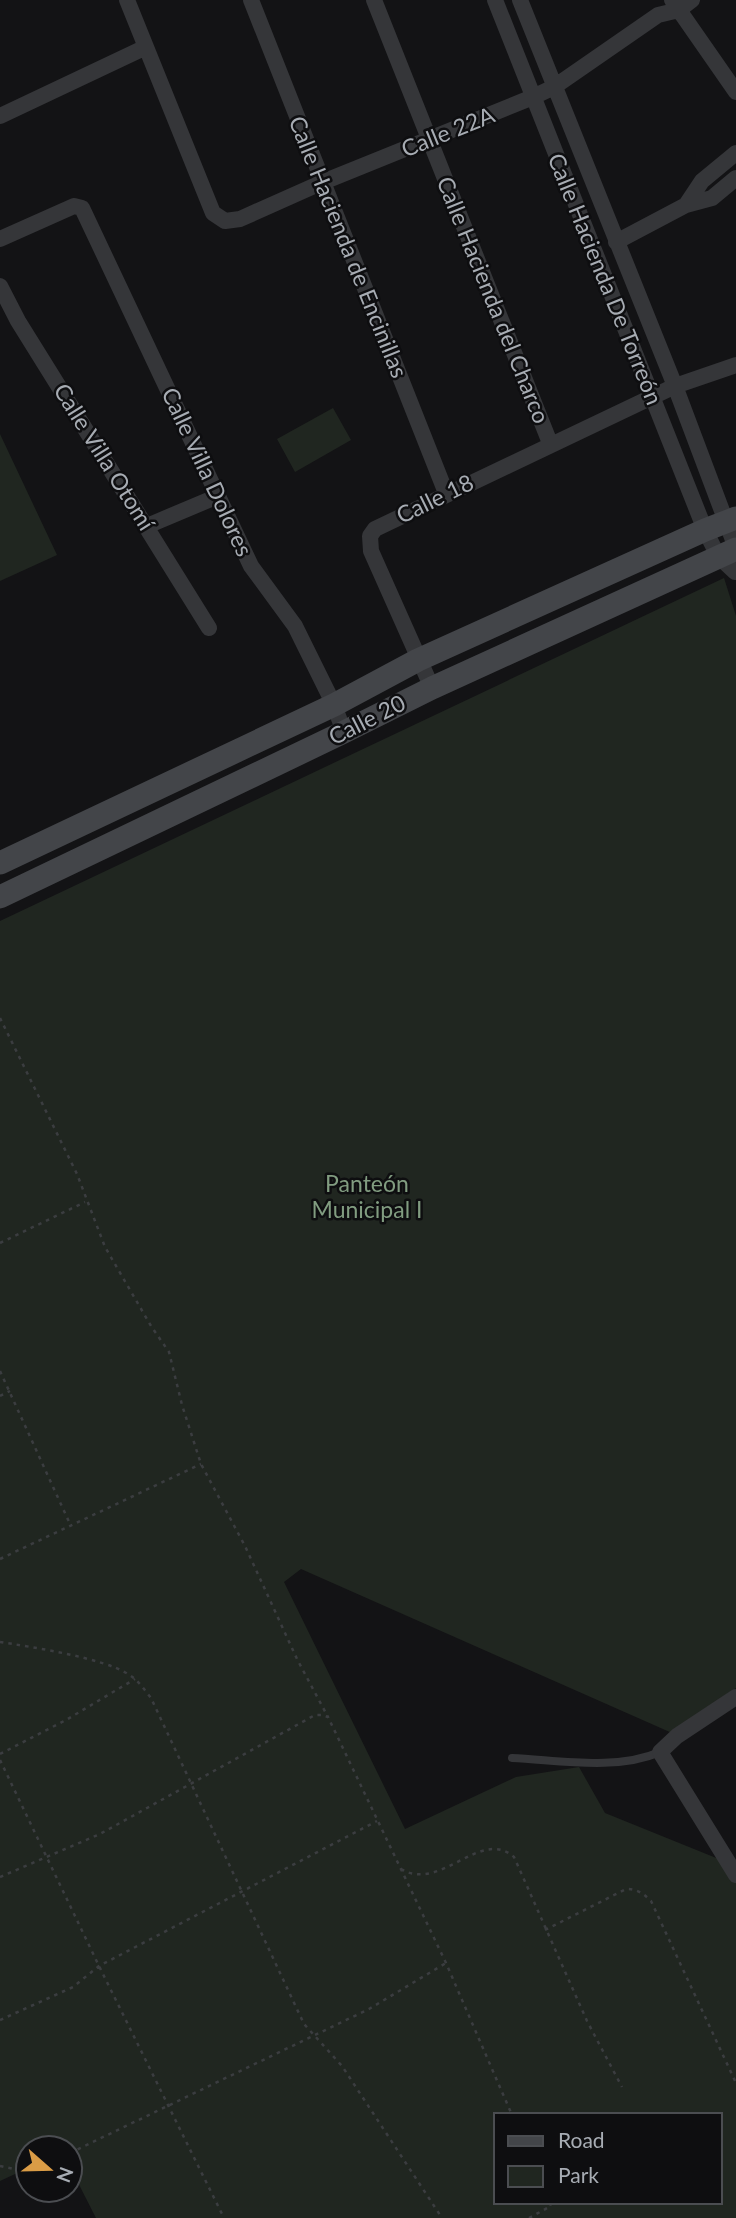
<svg xmlns="http://www.w3.org/2000/svg" width="736" height="2218" viewBox="0 0 736 2218" font-family="Lato,sans-serif">
  <style>
    .green { fill: #202620; fill-rule: evenodd }
    .lines { fill: none; stroke-linecap: round; stroke-linejoin: round }
    .path { stroke: #3b3d40; stroke-width: 2.5; stroke-dasharray: 3.5 5; stroke-linecap: butt }
    .service { stroke: #353639; stroke-width: 8 }
    .minor { stroke: #353639; stroke-width: 16 }
    .secondary { stroke: #434549; stroke-width: 23 }
    .labels { text-anchor: middle; stroke-width: 5; stroke-linejoin: round; paint-order: stroke }
    .street-label { font-size: 23px; fill: #a7acb3; stroke: #0e0e10 }
    .park-label { font-size: 23px; fill: #819c80; stroke: #0e0e10 }
  </style>
  <rect width="100%" height="100%" fill="#131315"/>
  <path class="green" d="M333,408L351,440L295,472L277,439Z
    M0,434L57,555L0,581Z
    M724,578L736,616V1688L672,1733L301,1569L284,1582L405,1829L516,1777L579,1767L605,1813L736,1866V2218H96L70,2167V2148H28V2168L0,2181V921ZM496,2115H720V2202H496Z"/>
  <g class="lines">
    <path class="path" d="M0,1018L77,1174L105,1247L151,1326L169,1352L182,1405L201,1464L245,1546L297,1659L328,1717
      M0,1243L85,1202
      M0,1371L70,1524
      M0,1396L10,1391
      M0,1559L201,1464
      M0,1642C32,1647 103,1658 128,1674C138,1680 144,1689 151,1698L304,2024L342,2066L442,2218
      M0,1754L66,1720L135,1679
      M0,1760L99,1966L224,2218
      M401,1869C441,1893 480,1827 514,1857L587,2021L622,2087
      M0,1877L100,1834L315,1715H322L328,1717L446,1963L512,2115
      M545,1930L626,1889C637,1889 643,1893 651,1901L736,2083
      M0,2020L73,1987L99,1966L377,1821
      M70,2153L369,2009L446,1963
      M0,2166L23,2171L28,2170
      M529,2218L551,2206L550,2202"/>
    <path class="service" d="M512,1758C559,1760 616,1771 660,1752"/>
    <path class="minor" d="M127,0L213,213L225,221L240,219L323,182L533,97L554,87L658,15L679,10L692,0
      M251,0L446,493
      M374,0L550,443
      M495,0L705,530L718,556L735,572
      M520,0L675,386L736,548
      M672,0L736,92
      M0,116L146,47
      M686,205L702,181L736,153
      M0,239L74,206L82,208L251,566L295,626L334,705L344,732
      M616,242L686,205L712,198L736,178
      M0,286L18,321L209,628
      M147,526L218,496
      M432,688L371,551L370,536L375,529L675,386L736,365
      M736,1697L677,1736L660,1752L736,1875"/>
    <path class="secondary" d="M0,863L334,705L418,660L705,530L736,518
      M0,897L344,732L432,688L736,549"/>
  </g>
  <g class="labels">
    <g class="street-label">
      <text transform="translate(448 132) rotate(-22)" y="8">Calle 22A</text>
      <text transform="translate(348 247) rotate(68)" y="8">Calle Hacienda de Encinillas</text>
      <text transform="translate(605 279) rotate(68)" y="8">Calle Hacienda De Torreón</text>
      <text transform="translate(493 300) rotate(68)" y="8">Calle Hacienda del Charco</text>
      <text transform="translate(104 457) rotate(58)" y="8">Calle Villa Otomí</text>
      <text transform="translate(207 472) rotate(65)" y="8">Calle Villa Dolores</text>
      <text transform="translate(435 499) rotate(-26)" y="8">Calle 18</text>
      <text transform="translate(367 720) rotate(-27)" y="8">Calle 20</text>
    </g>
    <g class="park-label">
      <text x="367" y="1192">Panteón<tspan x="367" dy="26">Municipal I</tspan></text>
    </g>
  </g>
  <rect x="494" y="2113" width="228" height="91" fill="#0e0e10" stroke="#4b4d51" stroke-width="2"/>
  <rect x="508" y="2136" width="35" height="10" fill="#434549" stroke="#4b4d51" stroke-width="2"/>
  <text x="558" y="2148" font-size="21" fill="#a7acb3">Road</text>
  <rect x="508" y="2166" width="35" height="21" fill="#202620" stroke="#4b4d51" stroke-width="2"/>
  <text x="558" y="2183" font-size="21" fill="#a7acb3">Park</text>
  <g transform="translate(49 2169) rotate(110)"><circle r="33" fill="#0e0e10" stroke="#4b4d51" stroke-width="2"/>
  <path d="M0-5L12 26L0 18L-12 26Z" fill="#da9c46"/>
  <text y="-10" font-size="19" font-weight="bold" text-anchor="middle" fill="#a7acb3">N</text>
  </g>
</svg>
